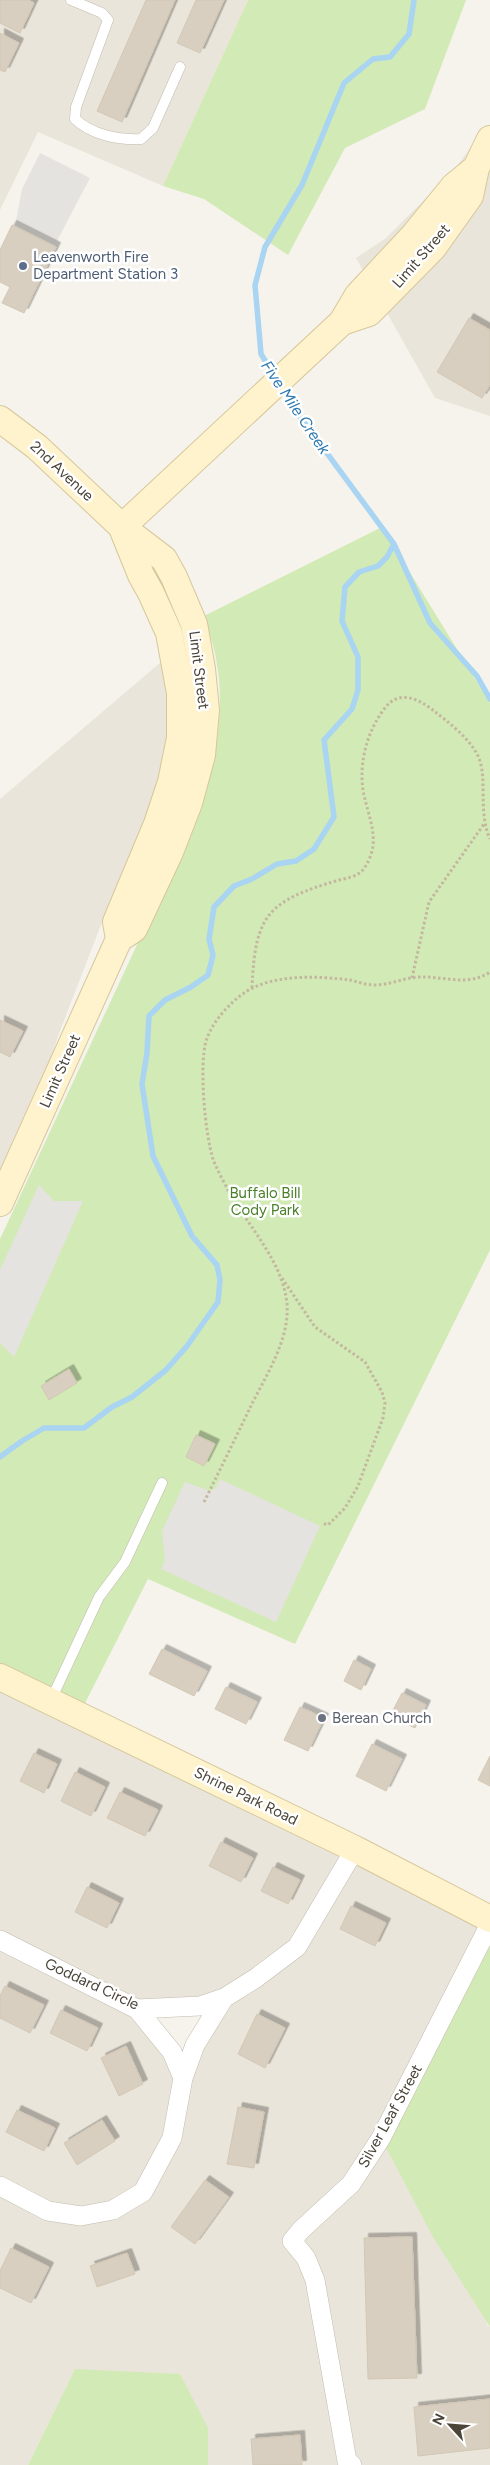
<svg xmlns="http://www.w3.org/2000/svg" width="490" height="2465" viewBox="0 0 490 2465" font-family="Figtree,sans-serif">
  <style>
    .residential { fill: #eae5da; fill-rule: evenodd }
    .green { fill: #d2eab5 }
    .parking { fill: #e5e3e0 }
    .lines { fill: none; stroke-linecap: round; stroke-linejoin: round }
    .stream { stroke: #a9d4f2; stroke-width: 5.5 }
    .building { fill: #d8cfc1; stroke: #d3c7b4; filter: url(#shadow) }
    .lane-casing { stroke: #c2bbae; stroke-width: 11 }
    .street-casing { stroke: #c2bbae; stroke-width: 20 }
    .secondary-casing { stroke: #d6c79b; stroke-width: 28 }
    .path { stroke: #c4b79f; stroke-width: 3; stroke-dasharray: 2.5 2.5; stroke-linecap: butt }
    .lane { stroke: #fff; stroke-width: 10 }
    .street { stroke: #fff; stroke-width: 19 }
    .secondary { stroke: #fff3cd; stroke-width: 26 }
    .service-dot { fill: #5c6f8a; stroke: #fff; stroke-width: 2 }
    .worship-dot { fill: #6b7280; stroke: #fff; stroke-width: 2 }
    .labels { text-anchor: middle; stroke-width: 5; stroke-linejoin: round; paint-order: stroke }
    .street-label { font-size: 15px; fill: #4b4439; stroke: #fff }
    .service-label { font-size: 15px; fill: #4e5e75; stroke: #fff; text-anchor: start }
    .park-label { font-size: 15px; fill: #4a7f2a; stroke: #fff }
    .worship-label { font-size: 15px; fill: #5b616d; stroke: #fff; text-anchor: start }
    .water-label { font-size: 16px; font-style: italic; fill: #2e7ab2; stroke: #fff }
  </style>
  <defs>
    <filter id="shadow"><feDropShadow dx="4.5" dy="-4.5" stdDeviation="0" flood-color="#0004"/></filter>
  </defs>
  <rect width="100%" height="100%" fill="#f6f3ec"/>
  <path class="residential" d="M0,0H248L163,186L38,132L0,210Z
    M486,127L490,128V416L435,398L356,258L386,238L454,170Z
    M181,645L165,780L111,899L58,1036L19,1163L0,1203V799Z
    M0,1677L490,1919L487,2325L490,2327V2465H208V2428L75,2369L28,2465H0ZM223,1998L183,2077L138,2009Z"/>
  <path class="green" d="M248,0H466L425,109L345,148L288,255L204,199L163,186Z
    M382,527L490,703V1250L295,1644L148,1579L83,1707L0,1665V1239L203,803C215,760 225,710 217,665C215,648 209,632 204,616Z
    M490,1924V2327L433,2237L381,2138Z
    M75,2369L180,2374L208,2428V2465H28Z"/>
  <path class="parking" d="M40,153L90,178L57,241L16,221L22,189Z
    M39,1185L54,1201H83L14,1357L0,1343V1270Z
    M220,1479L320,1526L276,1622L161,1569L165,1561L162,1531L185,1482L210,1491L216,1488Z"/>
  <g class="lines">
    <path class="stream" d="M275,377L261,354L255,285L265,247L302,185L344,83L373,59L390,57L409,34L414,0
      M281,387L298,414L394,544L430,623L477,676L490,699
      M0,1457L22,1441L44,1428H84L112,1407L132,1397L166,1370L187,1346L218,1302L220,1280L217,1265L192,1236L153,1156L142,1084L147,1053L149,1016L165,1000L191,987L208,975L213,955L209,939L214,907L234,886L252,879L277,864L296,861L314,849L334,817L324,740L352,709L358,690V657L342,621L345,587L359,572L378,566L387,557L394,544"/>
  </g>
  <path class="building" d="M0,0H29L34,3L20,33L0,23Z
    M146,0H175L122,122L97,111Z
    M196,0H224L200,53L177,43Z
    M0,33L19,43L5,72L0,70Z
    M12,225L56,247L24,313L2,303L10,287L0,282V250Z
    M469,318L490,330V385L482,398L437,372Z
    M0,1020L23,1031L10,1057L0,1052Z
    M69,1369L77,1383L49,1400L41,1386Z
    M196,1435L215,1444L204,1466L186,1457Z
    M162,1649L207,1671L194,1696L149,1674Z
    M354,1660L371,1669L361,1690L344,1681Z
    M226,1687L257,1702L246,1724L215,1709Z
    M402,1693L426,1705L415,1728L390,1716Z
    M300,1707L324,1718L308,1751L284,1740Z
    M372,1744L402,1759L386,1791L356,1776Z
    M34,1753L57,1764L44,1793L20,1781Z
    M490,1756V1786L478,1780Z
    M75,1772L105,1787L91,1816L61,1801Z
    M120,1792L158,1810L145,1836L107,1818Z
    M221,1842L253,1858L241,1882L209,1866Z
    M273,1867L300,1880L288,1904L261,1891Z
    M87,1887L119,1903L107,1928L75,1912Z
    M351,1906L386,1923L375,1946L340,1929Z
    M5,1986L44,2005L30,2033L0,2018V1996Z
    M61,2010L98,2028L87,2051L50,2033Z
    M257,2014L285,2028L265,2068L238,2054Z
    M126,2046L143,2084L119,2096L101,2058Z
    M238,2107L264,2112L254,2168L227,2164Z
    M17,2110L55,2128L44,2151L6,2132Z
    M102,2120L115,2141L77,2165L64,2143Z
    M205,2180L229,2197L195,2244L171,2227Z
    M412,2237L417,2378L368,2379L364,2238Z
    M11,2248L49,2267L31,2303L0,2288V2271Z
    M127,2253L135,2274L97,2287L90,2266Z
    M490,2399V2448L418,2456L414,2407Z
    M300,2435L302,2465H253L251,2439Z"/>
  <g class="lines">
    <defs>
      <path id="lane" d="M71,0L102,13L108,20L76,107L75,119C92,135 118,140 141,139L153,128L180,67
        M51,1700L99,1597L125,1562L162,1483"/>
      <path id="street" d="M0,1940L137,2009L200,2006L224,1998L256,1978L297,1947L355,1849
        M137,2009L172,2052L183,2078
        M0,2186L48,2211L81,2216L113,2210L143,2192L172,2138L183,2078L195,2045L224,1998
        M352,2465L347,2461L315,2280L306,2258L292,2241L301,2230L351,2184L381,2138L490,1924"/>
      <path id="secondary" d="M476,168L454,186L414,235L358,295L342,322L369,313L433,248L470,196L476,168L490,139
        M0,419L37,447L122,527L164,559L174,577L194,624L202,669L206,710L202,755L189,803L170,852L134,929L119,939L0,1203
        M122,527L342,322
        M119,939L116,922L157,824L171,782L180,738V693L169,633L151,593L141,575L122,528
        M0,1677L355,1849L490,1919"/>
    </defs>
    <use href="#lane" class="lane-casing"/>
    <use href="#street" class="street-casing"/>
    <use href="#secondary" class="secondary-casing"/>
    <path class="path" d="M412,978L429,902L484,824
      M252,988C255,914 268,901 339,880C348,878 360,876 365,867C369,861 372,853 373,846C375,827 366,808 363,790C359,762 367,731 385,708C399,689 419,699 434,711C448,722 468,737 477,754C489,776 477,810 490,839
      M282,1278L315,1327L365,1362L382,1392L385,1403L383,1418L358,1486L345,1508L328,1525L322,1523
      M204,1502C219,1472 234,1441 249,1410C264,1378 290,1341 287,1304C283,1262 249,1227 229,1192C224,1182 217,1170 213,1159C205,1134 199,1066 206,1041C212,1022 230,1002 247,991C276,974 317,976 350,980C358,982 366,985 375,985C390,985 403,978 419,977C444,976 467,987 490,972"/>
    <use href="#lane" class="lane"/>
    <use href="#street" class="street"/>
    <use href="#secondary" class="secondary"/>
  </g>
  <circle class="service-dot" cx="23" cy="266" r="5"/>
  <circle class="worship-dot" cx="322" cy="1718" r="5"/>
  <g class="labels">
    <g class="street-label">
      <text transform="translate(421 256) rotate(-49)" y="5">Limit Street</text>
      <text transform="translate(62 471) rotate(43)" y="5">2nd Avenue</text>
      <text transform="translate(199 670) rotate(83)" y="5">Limit Street</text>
      <text transform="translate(60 1071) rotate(-66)" y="5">Limit Street</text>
      <text transform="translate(246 1796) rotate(26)" y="5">Shrine Park Road</text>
      <text transform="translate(92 1984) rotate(25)" y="5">Goddard Circle</text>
      <text transform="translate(390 2116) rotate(-61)" y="5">Silver Leaf Street</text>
    </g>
    <g class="service-label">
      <text x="33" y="262">Leavenworth Fire<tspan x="33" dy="17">Department Station 3</tspan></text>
    </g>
    <g class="park-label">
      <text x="265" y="1198">Buffalo Bill<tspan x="265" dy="17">Cody Park</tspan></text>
    </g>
    <g class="worship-label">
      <text x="332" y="1723">Berean Church</text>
    </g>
    <g class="water-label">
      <text transform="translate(296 407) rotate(56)" y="6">Five Mile Creek</text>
    </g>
  </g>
  <g transform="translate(450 2425) rotate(296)" stroke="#ffffff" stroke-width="4" paint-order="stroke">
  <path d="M0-4L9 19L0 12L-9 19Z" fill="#4b4439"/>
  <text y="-8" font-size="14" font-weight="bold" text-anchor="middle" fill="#4b4439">N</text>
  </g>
</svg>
